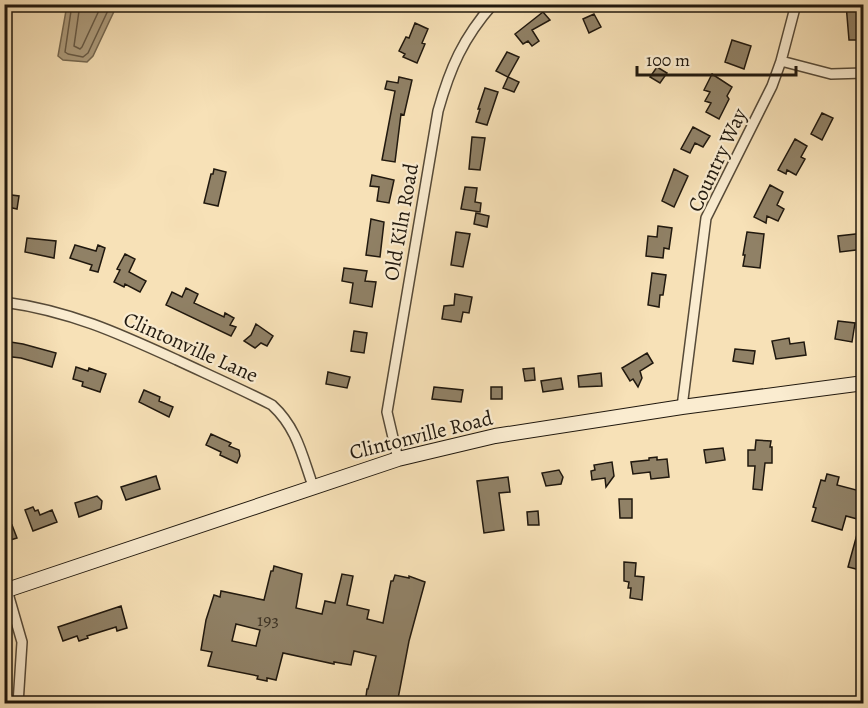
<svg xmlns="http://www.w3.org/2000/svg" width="868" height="708" viewBox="0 0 868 708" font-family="Alegreya,serif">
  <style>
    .water { fill: #ae9d7e; stroke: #756851; stroke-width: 1.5 }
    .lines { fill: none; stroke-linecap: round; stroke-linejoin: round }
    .shore { stroke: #675a46; stroke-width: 1.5 }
    .building { fill: #908166; stroke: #20180e; stroke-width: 1.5; fill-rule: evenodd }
    .minor-casing { stroke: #564a38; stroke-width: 12 }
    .secondary-casing { stroke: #20180e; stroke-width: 16 }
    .minor { stroke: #faecd0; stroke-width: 9 }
    .secondary { stroke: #faecd0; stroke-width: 14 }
    .labels { text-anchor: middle; stroke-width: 4.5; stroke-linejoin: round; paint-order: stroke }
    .number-label { font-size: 18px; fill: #3c3224 }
    .street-label { font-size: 21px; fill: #20180e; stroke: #faecd0 }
  </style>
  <rect width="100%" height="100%" fill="#f7e1b7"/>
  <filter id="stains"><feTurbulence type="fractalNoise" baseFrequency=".00333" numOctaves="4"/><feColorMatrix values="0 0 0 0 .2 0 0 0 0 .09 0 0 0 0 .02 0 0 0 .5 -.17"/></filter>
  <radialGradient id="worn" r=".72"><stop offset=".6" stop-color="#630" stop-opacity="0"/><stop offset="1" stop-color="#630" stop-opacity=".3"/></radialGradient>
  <path class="water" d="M67,5H117L93,56L87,62L63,60L58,56Z"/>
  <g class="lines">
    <path class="shore" d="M72,4L65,52L68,54L83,57L88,53L111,4
      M80,4L74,46L80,49L82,47L102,4"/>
  </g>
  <path class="building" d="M846,4H862L864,35L860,36L861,40H849Z
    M543,12L550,20L532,30L539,41L532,46L528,41L523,44L515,34Z
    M594,14L601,27L589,33L583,19Z
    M415,23L428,29L422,43L425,44L417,63L403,57L405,54L399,51L406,37L409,38Z
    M732,40L751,46L744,69L725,62Z
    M507,52L519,57L508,77L519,82L514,92L503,88L508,77L496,71Z
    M657,67L667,73L660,83L650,77Z
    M712,74L732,87L727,96L729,99L719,119L706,112L711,103L705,101L710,92L704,90Z
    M399,77L412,80L404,115L401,114L395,162L382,160L395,91L385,89L387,81L398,83Z
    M485,88L498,92L487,125L476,122L480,109H478Z
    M822,113L833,118L822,140L811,134Z
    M693,127L710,136L703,147L695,143L690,153L681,149Z
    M472,137L485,138L480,170L469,169Z
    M795,139L807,146L801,157L805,159L796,175L787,170L786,174L778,170Z
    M214,169L226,172L218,206L204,203L211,174H213Z
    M674,169L688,176L674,207L662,201Z
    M372,175L394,180L389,203L377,201L379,187L370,186Z
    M770,185L783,192L777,205L784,209L778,221L767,216L766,223L754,217Z
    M465,187L477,188L475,202L481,203L480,212L461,209Z
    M4,194L19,196L17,209L8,207L9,203L4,202Z
    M476,213L489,216L487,227L474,224Z
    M371,219L384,222L380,257L366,255Z
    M658,226L672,228L669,249L664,248L663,258L646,256L648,236L657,237Z
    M456,232L470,234L463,267L451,265Z
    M747,232L764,234L760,268L743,266L745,255H743Z
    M864,233V249L840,252L838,236Z
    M27,238L56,241L54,258L25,252Z
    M75,245L96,251L98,245L105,248L98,272L90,270L92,265L70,258Z
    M125,254L135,259L129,272L146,281L140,292L125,284L124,287L114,282L120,270L117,269Z
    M344,268L367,271L365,281L376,282L372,307L350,303L353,283L342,281Z
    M652,273L666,275L663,295H660L659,307L648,305Z
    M186,288L198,294L194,303L224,317L225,313L234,318L230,325L236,327L231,336L166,305L172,292L182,297Z
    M455,294L472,297L469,313L463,312L461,322L442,319L444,306L454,305Z
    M838,321L855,323L852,342L835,339Z
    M256,324L273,336L267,346L261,343L255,348L244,341L251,335Z
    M354,331L367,333L364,353L351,351Z
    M789,338L790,344L804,342L806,355L776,359L772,341Z
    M4,341L23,344L56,353L52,367L21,358L4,356Z
    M735,349L755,351L753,364L733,361Z
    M647,353L653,363L640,371L642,378L638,387L633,379L630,381L622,368Z
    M76,367L88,371L89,368L106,374L100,392L82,386L83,382L73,379Z
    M534,368L535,380L525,381L523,369Z
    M328,372L350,377L347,388L326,384Z
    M601,373L602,386L579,387L578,376Z
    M561,378L563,389L543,392L541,381Z
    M434,387L463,390L461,402L432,399Z
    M491,387H502V399H491Z
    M144,390L160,397L159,401L173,407L169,417L139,402Z
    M211,434L231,443L229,446L239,450L240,456L237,463L220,455L221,452L206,445Z
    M756,440L771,441L770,447H772V463H765L762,490L753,489L755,466H748V450H755Z
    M723,448L725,460L706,463L704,450Z
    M657,457V460L667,459L669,477L651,479L650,472L633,474L631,462L649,460V458Z
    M612,462L614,476L606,487L605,478L592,480L591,471L595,470L594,465Z
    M559,470L563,477L561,484L546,486L542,473Z
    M827,474L839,477L837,485L864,492V571L848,567L861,520L846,516L842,530L812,521L816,508L813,507L821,480L825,481Z
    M156,476L160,489L126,500L121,487Z
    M508,477L510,492L499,493L504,530L484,533L477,481Z
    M97,496L102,501L101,509L79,517L75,503Z
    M619,499H632V518H620Z
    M33,507L35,511L38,510L40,515L52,510L57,522L33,531L25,510Z
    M538,511L539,525H528L527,512Z
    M12,525L17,538L4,542V527Z
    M624,562L636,563L635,576L644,577L642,600L630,598L631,588H628L629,582L624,581Z
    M274,566L302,574L296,608L322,614L325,601L335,603L342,574L353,576L347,605L369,610L367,619L383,623L391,581H393L395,575L409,578V576L425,582L409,641L397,704H365L367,689H368L376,656L354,651L351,665L334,662V664L283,653L276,680L267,678V681L257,679L258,676L208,666L212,652L201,650L206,620L214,595L220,597L221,591L264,600L271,571H273ZM236,624L260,630L256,646L232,641Z
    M121,606L127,628L117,631L116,627L87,636L88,638L79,641L77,636L63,641L58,627Z"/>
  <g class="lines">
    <defs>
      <path id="minor" d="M781,61L831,74L864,73
        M4,302C70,311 118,333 177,360C209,375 241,389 272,405C297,428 302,455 313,486
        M682,407L706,218L772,86L781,61L796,4
        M398,459L387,412L438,111C450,68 463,38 493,4
        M7,590L22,642L18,704"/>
      <path id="secondary" d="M4,591L398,459L495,436L682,407L864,383"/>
    </defs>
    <use href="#minor" class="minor-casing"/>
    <use href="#secondary" class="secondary-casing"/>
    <use href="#minor" class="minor"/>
    <use href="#secondary" class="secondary"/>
  </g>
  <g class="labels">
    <g class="number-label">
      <text x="268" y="626">193</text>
    </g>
    <g class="street-label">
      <text transform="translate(717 160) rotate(-65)" y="7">Country Way</text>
      <text transform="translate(401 222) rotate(-80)" y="7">Old Kiln Road</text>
      <text transform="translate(191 347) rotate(24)" y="7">Clintonville Lane</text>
      <text transform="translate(421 435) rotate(-14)" y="7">Clintonville Road</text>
    </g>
  </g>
  <rect width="868" height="708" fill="none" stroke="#f7e1b7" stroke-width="24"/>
  <rect x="6" y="6" width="856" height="696" fill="none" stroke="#20180e" stroke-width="3"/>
  <rect x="12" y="12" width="844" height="684" fill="none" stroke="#20180e" stroke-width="1.5"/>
  <path d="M637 66v9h159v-9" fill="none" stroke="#20180e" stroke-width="3"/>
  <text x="646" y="66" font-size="18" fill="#20180e" stroke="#faecd0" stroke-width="4.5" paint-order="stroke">100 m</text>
  <rect width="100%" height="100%" filter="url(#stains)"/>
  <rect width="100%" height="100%" fill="url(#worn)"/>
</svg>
